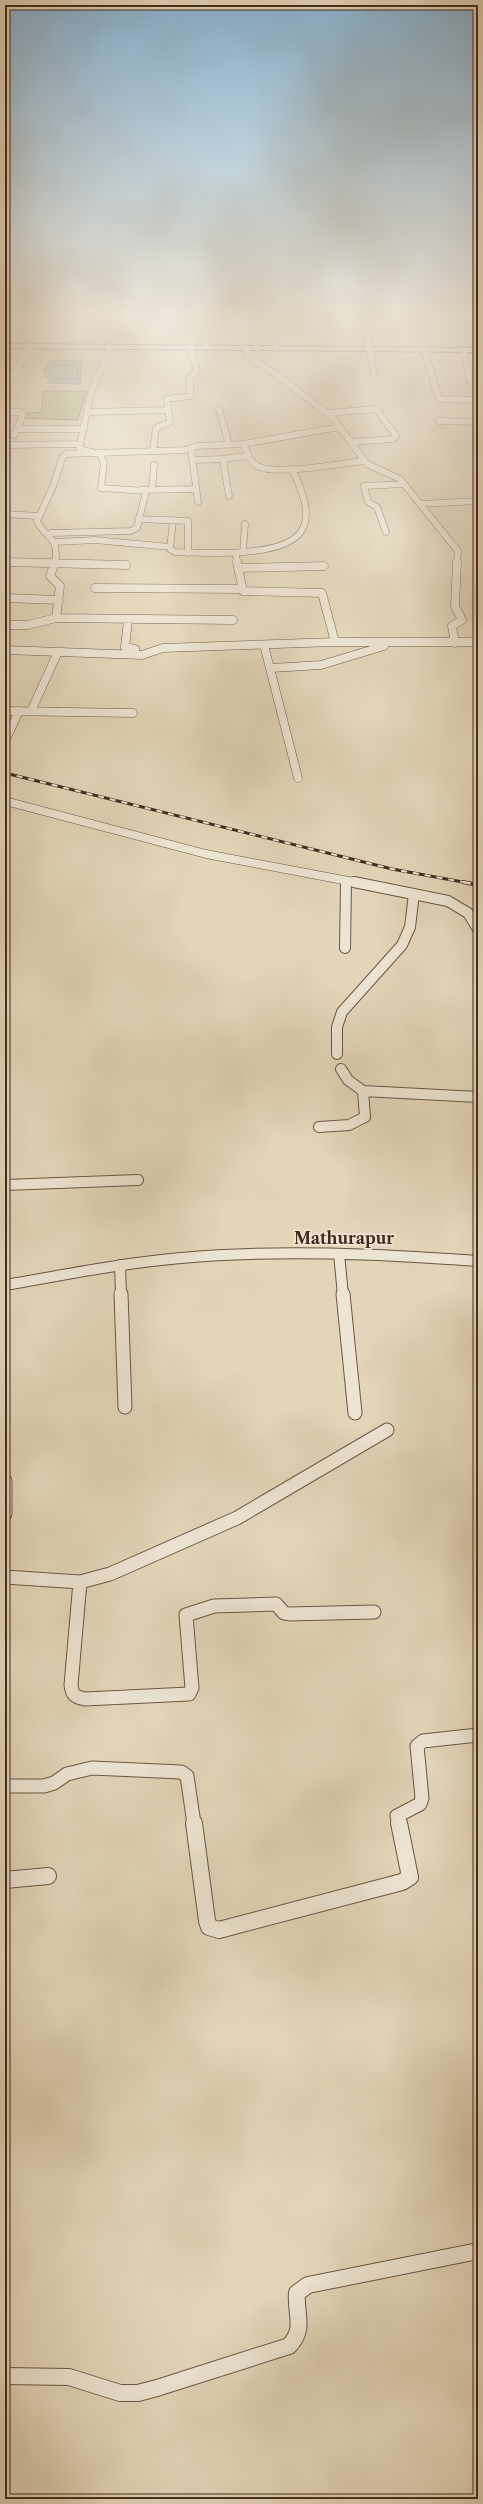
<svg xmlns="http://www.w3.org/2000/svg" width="483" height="2504" viewBox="0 0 483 2504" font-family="'Libre Caslon Text',serif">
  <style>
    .green { fill: #b8bc8c; stroke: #7f7454 }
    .water { fill: #9ab6bb; stroke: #787e7c }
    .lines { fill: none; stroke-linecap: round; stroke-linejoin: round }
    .shore { stroke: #70706c; stroke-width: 1 }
    .street-far4-casing { stroke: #6d5644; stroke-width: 7 }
    .street-far3-casing { stroke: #6d5644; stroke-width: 9 }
    .street-far2-casing { stroke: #6d5644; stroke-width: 12 }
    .street-far1-casing { stroke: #6d5644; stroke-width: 15 }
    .street-casing { stroke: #6d5644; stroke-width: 18 }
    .secondary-casing { stroke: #462b1d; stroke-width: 2 }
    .street-far4 { stroke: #ede4d2; stroke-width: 6 }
    .street-far3 { stroke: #ede4d2; stroke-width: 8 }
    .street-far2 { stroke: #ede4d2; stroke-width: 10 }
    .street-far1 { stroke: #ede4d2; stroke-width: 13 }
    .street { stroke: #ede4d2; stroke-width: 16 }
    .secondary { fill: #ede4d2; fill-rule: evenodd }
    .rail-far1-casing { stroke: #462b1d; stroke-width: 3 }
    .rail-casing { stroke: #462b1d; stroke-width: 4 }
    .rail-far1 { stroke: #ede4d2; stroke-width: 2; stroke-dasharray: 6; stroke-linecap: butt }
    .rail { stroke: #ede4d2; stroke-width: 2.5; stroke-dasharray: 8; stroke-linecap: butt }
    .labels { text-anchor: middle; stroke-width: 3.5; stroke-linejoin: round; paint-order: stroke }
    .district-label { font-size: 16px; font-weight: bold; fill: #462b1d; stroke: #ede4d2 }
  </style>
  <rect width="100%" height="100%" fill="#e3d5b9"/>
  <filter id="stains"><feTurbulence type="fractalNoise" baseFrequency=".005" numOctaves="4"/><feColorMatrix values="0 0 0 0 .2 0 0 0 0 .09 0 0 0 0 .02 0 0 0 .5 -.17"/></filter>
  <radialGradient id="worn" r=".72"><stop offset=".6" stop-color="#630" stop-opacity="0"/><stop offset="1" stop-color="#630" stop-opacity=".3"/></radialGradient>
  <path class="green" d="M43,391H86L78,420L18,418L19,414L42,412Z"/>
  <path class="water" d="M50,361H82L80,384L47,383L52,380L45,376L44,369L47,368L45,365Z"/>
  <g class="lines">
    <path class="shore" d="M52,365H77L78,379H57L50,372Z"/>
    <defs>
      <path id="street-far4" d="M5,313H19
        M242,313L249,324L258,348
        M261,313L273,327L276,348
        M288,313L296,322L329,321
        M345,313L367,333L374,373
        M359,325L389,324
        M5,331L90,313
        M205,336L206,347
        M245,348L248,357L273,372L333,418L367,464L400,479L458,551L457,563
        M424,349L439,399L478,400
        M464,350L470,381
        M5,390L30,346
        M219,409L229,445
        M5,412H19L23,415L14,435
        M87,412L168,410
        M327,413L376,409L396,436L393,439L351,442
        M439,421L478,422
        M17,429H84
        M243,444C247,451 249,460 256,465C270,477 344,463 364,461
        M5,445L80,444
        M191,449L198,502
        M153,451L156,428L170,422L167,399L190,396V377L197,371L190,347
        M194,460L224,459
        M152,489L154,465
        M141,490L196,489
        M229,496L223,461L228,458L249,456
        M421,504L478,501
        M5,514L38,516
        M138,519L188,521V553
        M173,520L170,549L175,552C205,553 280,558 300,533C314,515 300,486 292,469
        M386,532L377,507L368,502L364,486L404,484
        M51,533L130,531L137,528L146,491L101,488L104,463L100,454L79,449L91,392L110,347
        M55,542L95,540L170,547
        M243,552L245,524
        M236,554L237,563
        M5,562L37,563
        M55,563C60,536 45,539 37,521L54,484L62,458L66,454L185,450L197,446L243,444L340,427"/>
      <path id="street-far3" d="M5,562L126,565
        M55,562L50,576L60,586L56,618
        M237,562L243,591L322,593L335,642
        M238,568L324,566
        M95,588L241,589
        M5,598L59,600
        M128,620L125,647L135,649V652
        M5,625H28L56,618L233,620
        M455,643L452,626L462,620L455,606L457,562
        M264,645L298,778
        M5,650L142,655L163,648L335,642H478
        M272,668L321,665L384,646
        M5,711L133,713
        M31,711L58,652
        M5,741L19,711
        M5,801L206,854L359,883
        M346,883V881"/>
      <path id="street-far2" d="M354,882L448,901L468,913L478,929
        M345,948L346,882
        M337,1054V1027L342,1012L402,945L410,927L414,894
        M341,1069L348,1080L363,1091L478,1097
        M319,1127L349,1125L365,1117L363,1091
        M5,1185L138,1180
        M339,1254L343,1295
        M120,1265L121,1295
        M5,1285C64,1275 122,1263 181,1258C280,1249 379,1254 478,1261"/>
      <path id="street-far1" d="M121,1294L125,1407
        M343,1294L355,1413
        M5,1481V1514
        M5,1577L80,1582L110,1574L237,1518L387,1430
        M80,1582L71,1685C72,1695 75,1697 85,1699L189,1694L192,1688L186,1615L214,1606L276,1604L284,1613L289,1614L374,1612
        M5,1786H44L54,1783L67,1774L92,1768L181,1772L187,1776L194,1824
        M399,1824L397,1816L420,1804L422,1798L417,1746L423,1741L478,1735"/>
      <path id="street" d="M194,1823L207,1921L209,1927L219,1930L402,1882L410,1877L399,1823
        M5,1880L48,1876
        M5,2376L69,2377L120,2393H138L157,2388L289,2346C306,2328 295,2315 297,2293L308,2285L478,2251"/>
      <path id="secondary" d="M5,344L478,348V352L5,348Z"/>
    </defs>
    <use href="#street-far4" class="street-far4-casing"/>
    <use href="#street-far3" class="street-far3-casing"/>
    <use href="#street-far2" class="street-far2-casing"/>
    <use href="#street-far1" class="street-far1-casing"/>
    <use href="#street" class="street-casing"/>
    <use href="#secondary" class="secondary-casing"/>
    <use href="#street-far4" class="street-far4"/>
    <use href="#street-far3" class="street-far3"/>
    <use href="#street-far2" class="street-far2"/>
    <use href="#street-far1" class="street-far1"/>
    <use href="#street" class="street"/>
    <use href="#secondary" class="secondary"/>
    <defs>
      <path id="rail-far1" d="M5,773L392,869L468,883"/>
      <path id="rail" d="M463,882L478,885"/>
    </defs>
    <use href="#rail-far1" class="rail-far1-casing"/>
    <use href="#rail" class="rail-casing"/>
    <use href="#rail-far1" class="rail-far1"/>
    <use href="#rail" class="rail"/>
  </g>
  <linearGradient id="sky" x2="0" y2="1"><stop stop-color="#89b5d6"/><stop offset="0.47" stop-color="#f2ece0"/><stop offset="1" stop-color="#f2ece0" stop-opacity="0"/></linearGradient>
  <rect width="483" height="664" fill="url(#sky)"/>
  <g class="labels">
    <g class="district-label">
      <text x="344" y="1244">Mathurapur</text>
    </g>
  </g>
  <rect width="483" height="2504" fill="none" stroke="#e3d5b9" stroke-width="20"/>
  <rect x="6" y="6" width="471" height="2492" fill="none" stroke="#462b1d" stroke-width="2"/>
  <rect x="10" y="10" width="463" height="2484" fill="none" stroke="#462b1d"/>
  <rect width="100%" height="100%" filter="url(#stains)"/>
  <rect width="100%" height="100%" fill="url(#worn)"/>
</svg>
